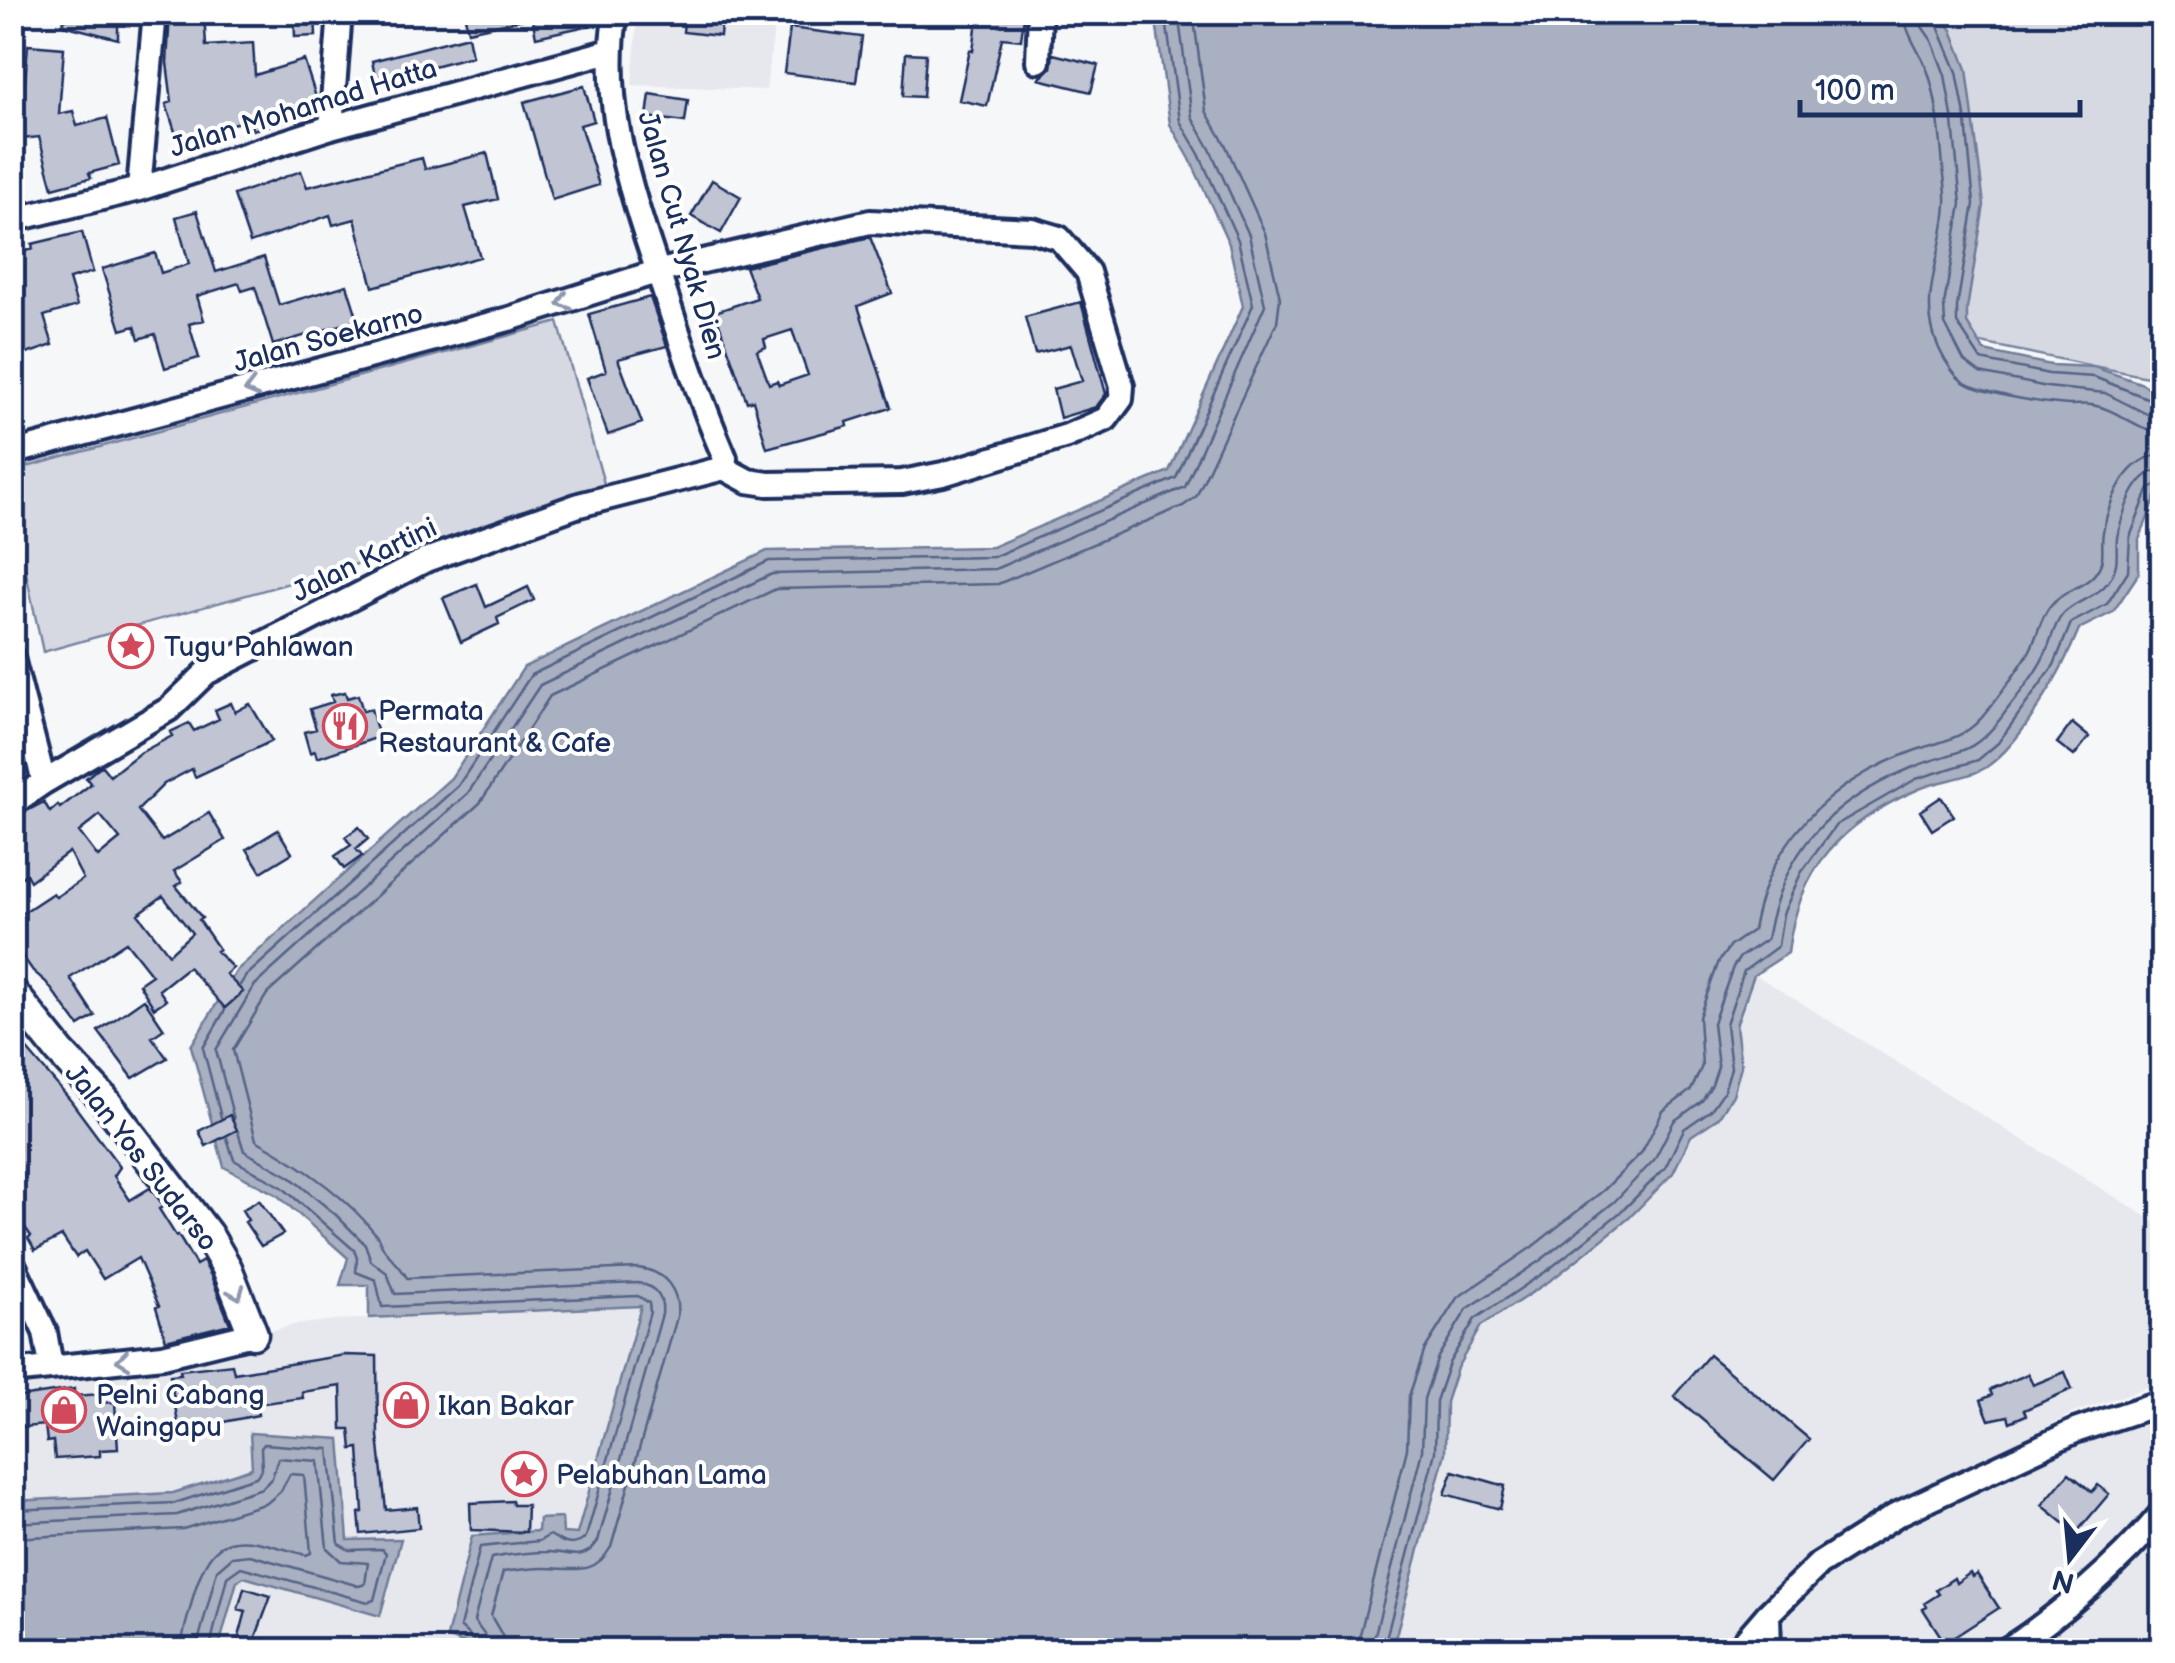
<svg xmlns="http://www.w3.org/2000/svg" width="2175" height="1663" viewBox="0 0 2175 1663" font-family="'Balsamiq Sans',sans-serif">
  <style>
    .built { fill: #e6e8ee }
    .green { fill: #d6d9e2; stroke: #7884a0; stroke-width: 2.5 }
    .water { fill: #a9b0c1; stroke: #707c99; stroke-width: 2.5 }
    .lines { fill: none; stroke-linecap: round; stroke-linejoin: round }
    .shore { stroke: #546386; stroke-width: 2.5 }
    .building { fill: #c0c4d3; stroke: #1b2f5e; stroke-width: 2.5; fill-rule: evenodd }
    .minor-casing { stroke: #1b2f5e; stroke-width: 30 }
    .major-casing { stroke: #1b2f5e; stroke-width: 35 }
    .minor { stroke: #fff; stroke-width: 22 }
    .major { stroke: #fff; stroke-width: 28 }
    .oneway { stroke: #8d97ae }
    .labels { text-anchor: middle; stroke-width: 8; stroke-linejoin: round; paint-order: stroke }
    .street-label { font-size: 28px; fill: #1b2f5e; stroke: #fff }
    .poi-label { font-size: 28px; fill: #1b2f5e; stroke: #fff; text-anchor: start }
  </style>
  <rect width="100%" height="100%" fill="#f6f7f9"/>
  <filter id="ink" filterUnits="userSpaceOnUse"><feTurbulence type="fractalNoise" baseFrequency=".01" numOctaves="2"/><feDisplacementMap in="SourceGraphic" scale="20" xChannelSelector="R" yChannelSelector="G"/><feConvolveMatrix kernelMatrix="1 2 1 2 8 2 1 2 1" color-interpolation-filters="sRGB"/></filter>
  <g filter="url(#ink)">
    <path class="built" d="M638,13H776L766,90L632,85Z
      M1754,974L2162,1226V1382L2071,1414L1834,1539L1796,1570L1747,1623L1728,1650H1392L1445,1453L1446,1402L1457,1368L1481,1326L1554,1278L1629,1218L1673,1173L1691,1136L1718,1118L1741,1067L1736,1025Z
      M652,1305L577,1534L562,1533L561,1518L539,1519V1531L465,1644L467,1650H218L237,1581L244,1577L380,1615L348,1540L250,1434L252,1468L173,1494L13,1501L12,1372L239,1339L293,1325L336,1320Z
      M2162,1401V1650H1751L1797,1593L1903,1513Z"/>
    <path class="green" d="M1935,13H2162V380L1932,333Z
      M558,322L607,494L43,652L13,512L12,471Z"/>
    <path class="water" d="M1155,13H1939L1952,30L1967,69L1984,205L1967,309V323L1984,351L2051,365L2094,367L2143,384L2162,397V482L2139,540V573L2113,612L2079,629C2063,669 2022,744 1985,768C1967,779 1939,780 1919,789C1842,822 1798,868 1788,953L1754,975L1736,1025L1741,1066L1733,1095L1718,1118L1691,1136L1673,1173L1629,1218L1554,1278L1481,1326L1457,1368L1446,1402L1445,1453L1392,1650H467L465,1644L447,1637L472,1536L538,1531L539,1519L562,1518L563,1533L577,1534L641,1306L369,1318V1285H340L348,1258L277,1195L224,1167L191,1046L237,970L451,778L524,667L767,551L992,547L1169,471L1243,306L1229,244L1190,159L1170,124Z
      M250,1433L340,1439L348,1540L401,1539L380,1616L244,1577L237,1581L218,1650H13V1501L173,1493L252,1468Z"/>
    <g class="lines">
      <path class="shore" d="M1904,12C1905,35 1922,54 1929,75C1938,104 1940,136 1943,166C1944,178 1947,192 1946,204C1943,262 1912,304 1945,360C1952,371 1958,381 1971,386C1998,396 2041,403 2069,405C2077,405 2084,404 2092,405C2118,409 2137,431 2162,432
        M1919,12L1921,25L1932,41L1945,75L1953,122L1961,204L1944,305L1945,324L1964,361L1980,373L2047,387L2105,393L2149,415L2162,417
        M1932,12L1957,72L1966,121L1974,204L1957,307V323L1981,360L2049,374L2094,377L2162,404
        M240,985L246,976L458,786L531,675L769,561L993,557L1176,478L1253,305L1238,240L1199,154L1180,121L1165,12
        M221,1117L203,1048L225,1010
        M234,1119L216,1050L255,985L468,793L540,685L772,574L995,569L1185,487L1265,305L1249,235L1210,149L1192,117L1178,12
        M238,1132L244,1151L290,1177L335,1214L365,1244L371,1261L387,1273L395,1294L638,1283C655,1286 664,1297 662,1314L598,1541C583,1564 568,1551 547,1552C530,1552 508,1555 491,1558L474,1621L486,1637L489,1650
        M227,1138L234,1160L282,1187L354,1250L357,1258L356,1272L376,1280L382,1307L638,1296L649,1303L650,1312L586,1537C574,1550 561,1542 550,1535L539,1541L480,1547L460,1627L473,1639L476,1650
        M12,1510L175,1503L256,1477L262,1469L261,1448L264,1444L329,1449L339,1544L349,1550L382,1549L386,1553L374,1600L368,1602L241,1567L227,1577L209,1650
        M12,1523L177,1515L262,1488L272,1478L278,1458L318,1461L327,1548L341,1561L368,1563L365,1584L359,1586L250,1555L232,1557L217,1570L196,1650
        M12,1538L183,1529L267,1503L281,1491L290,1474L304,1475L311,1553L306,1555C244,1538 214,1521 193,1597C189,1615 182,1633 181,1650
        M504,1650L502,1635L491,1616L503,1572C516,1570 531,1568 545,1568C573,1568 594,1577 611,1547L677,1317C680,1290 665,1271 638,1268L407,1278C401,1267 395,1262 387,1253C382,1248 380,1239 375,1233C344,1194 299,1164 256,1140L233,1050L267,994L480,803L550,696L776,589L998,584L1183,506L1196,497L1277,322L1280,298L1265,233L1225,144L1206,111L1193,12
        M1356,1650L1407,1449L1409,1396L1425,1349L1457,1298L1532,1247L1604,1190L1642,1152L1663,1111L1691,1090L1702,1066L1699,1017L1719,961L1730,946L1753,930C1768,842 1829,782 1911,752C1945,739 1965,741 1988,710C2001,692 2016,674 2028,654C2037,639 2039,620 2050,606C2065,587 2092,588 2101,563C2104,554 2101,542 2103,532C2109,501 2126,456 2162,455
        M1371,1650L1422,1451L1424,1399L1438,1357L1467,1309L1541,1260L1614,1202L1654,1160L1674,1121L1702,1101L1712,1085L1718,1067L1713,1023L1733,967L1740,957L1767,939C1782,851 1830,802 1911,768C1953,750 1971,758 2001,718C2015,698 2034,678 2044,656C2051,643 2053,625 2063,614C2080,596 2109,597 2116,564C2118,554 2115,543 2118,533C2124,510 2135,471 2162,470
        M1383,1650L1435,1452L1436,1401L1449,1363L1475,1319L1548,1270L1622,1211L1665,1168L1684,1129L1711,1110L1724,1091L1731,1068L1726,1024L1744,971L1778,946L1783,914L1801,873L1836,825L1916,779L1978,760L1998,743L2054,665L2071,623L2107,604L2128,571L2130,537L2149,488L2162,483"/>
    </g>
    <path class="building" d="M73,12H104L103,20H118V39L63,25L64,18L73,19Z
      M204,12L206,46L253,43L255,75L304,60L318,103L317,111L253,130L249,120L210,129L212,136L180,147L166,104L172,102L167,63L170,13Z
      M294,12H315L316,36L295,37Z
      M464,12H524V19L468,31Z
      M531,12H589L591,25L536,37Z
      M685,12H722L720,36L683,32Z
      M978,12L1024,16L1021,40L1002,38L987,106L959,100L970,50L973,51Z
      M790,28L862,37L856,82L784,73Z
      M468,36L472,56L376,81L372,61Z
      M28,45L64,48L59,114L73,111L77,126L107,118L119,165L89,173L91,178L53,188L39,137L12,140V118L22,117Z
      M906,53L926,54L923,97L903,96Z
      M1053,54L1098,65L1091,92L1039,79L1051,68Z
      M584,86L594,121L580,125L599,185L552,200L524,102Z
      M650,94L688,100L685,122L647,117Z
      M487,153L498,199L465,207L480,257L373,287L355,219L333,225L330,215L250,243L234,195L301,171L307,187L422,158L425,169Z
      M712,180L741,197L721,233L691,216Z
      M197,211L216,272L264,257L279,305L347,285L358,320L273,345L255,287L242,291L239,283L197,296L204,320L189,324L199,358L165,368L155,334L139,339L135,326L121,330L102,269L155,253L161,273L189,264L176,217Z
      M82,232L93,272L69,279L77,306L44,316L53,345L12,359V254L33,249L32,244Z
      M870,237L892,293L858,306L891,408L847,422L848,426L767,448L753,400L747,402L715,312L757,298L745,267ZM792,330L808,375L779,385L777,381L769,384L757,351L766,347L764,339Z
      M650,297L667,346L618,359L642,423L608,435L587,378L606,371L589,314Z
      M1081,302L1106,394L1096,407L1060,418L1053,389L1082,381L1071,345L1035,354L1025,317Z
      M477,584L486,607L528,587L534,600L497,618L499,624L461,642L443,598Z
      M345,692L347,698L358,695L363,711L371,709L379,737L317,758L315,751L310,753L304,732L316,729L310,709L333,702L331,695Z
      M231,703L235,712L250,704L272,741L195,777L192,769L164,784L138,810L162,841L209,813L225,840L174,871L182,882L176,886L202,918L199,920L219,949L216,951L233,968L226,974L243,992L225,1008L188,967L159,990L166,1000L154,1008L139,984L152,975L126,942L70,978L95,1016L79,1026L46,982L33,971L12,941V928L19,923L15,918L53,893L56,897L83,879L69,852L30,881L26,874L12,884V819L44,802L50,812L58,805L60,808L91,784L86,778L98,768L102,766L110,776L138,754L172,736L170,732L189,723L194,731L219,719L215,710ZM100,815L120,839L98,857L79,832ZM163,896L192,933L169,954L138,914Z
      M2072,723L2089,737L2074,756L2057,743Z
      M1941,797L1954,816L1932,830L1920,811Z
      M359,827L368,839L356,849L362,856L344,869L335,856L351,845L345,837Z
      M278,830L292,853L261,872L247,849Z
      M144,999L164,1029L152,1037L167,1058L133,1078L98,1031Z
      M12,1032L71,1101L120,1167L114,1176L130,1200L150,1188L164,1206L159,1209L176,1236L178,1235L196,1265L203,1261L211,1276L230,1324L166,1340L156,1307L159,1306L138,1258L103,1279L85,1251L76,1257L62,1236L35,1250L28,1238L31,1236L12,1209Z
      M230,1115L237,1130L206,1146L199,1131Z
      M259,1200L283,1234L261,1246L245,1222L248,1220L242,1210Z
      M345,1355L377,1356L378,1436L386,1510L417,1507L419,1528L361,1534L359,1513L363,1512L359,1448L352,1449L350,1429H342L341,1386L302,1392L303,1398L256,1404L258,1415L199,1427L198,1422L178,1424L170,1375L181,1374L180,1370L232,1364L234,1373Z
      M1709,1355L1809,1439L1774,1480L1674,1396Z
      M2065,1372L2072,1389L2024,1410L2026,1415L2010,1422L2008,1416L1989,1420L1981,1400L1992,1395L1990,1390L2028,1374L2033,1385Z
      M74,1389V1396L101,1394V1403L115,1402L118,1449L100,1450V1456L55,1459L53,1441L47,1442L45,1425L12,1428V1398Z
      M1453,1471L1505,1486L1500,1509L1445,1494Z
      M2069,1473L2092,1492L2098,1485L2109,1494L2076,1533L2042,1505Z
      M512,1501L513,1505H527L526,1532L471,1530L470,1503Z
      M1970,1573L1972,1577L1977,1574L1999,1608L1945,1643L1923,1609L1927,1607L1925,1603L1939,1594L1936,1590L1954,1578L1956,1583Z
      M244,1588L271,1596L251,1650L236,1648L246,1611L238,1609Z"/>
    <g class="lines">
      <defs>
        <path id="minor" d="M616,12C601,94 626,177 652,254C675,323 696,391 725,458L724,468
          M1038,61L1040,12
          M331,127L340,12
          M139,189L155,12
          M12,220L139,189L331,127L610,51
          M12,453L509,319L656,272L870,222L1032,230L1059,238L1088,272L1122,386L1121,399L1106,419L1067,436L943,474L902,482L768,484L748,481L724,468
          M12,658L44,782
          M12,804L44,782L169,709L206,673L426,560L579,505L724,468
          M12,1262L45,1332L51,1366
          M12,1372L163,1356L253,1334
          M1768,1614L1769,1650
          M1737,1650L1768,1614L1819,1564L1898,1514L2075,1431L2162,1402
          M2006,1650C2059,1617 2122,1561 2162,1513"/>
        <path id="major" d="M12,992L60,1052L103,1098L208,1235L227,1268L253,1334"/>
      </defs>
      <use href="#minor" class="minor-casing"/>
      <use href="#major" class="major-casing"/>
      <use href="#minor" class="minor"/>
      <use href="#major" class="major"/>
    </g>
    <defs><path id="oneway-chevron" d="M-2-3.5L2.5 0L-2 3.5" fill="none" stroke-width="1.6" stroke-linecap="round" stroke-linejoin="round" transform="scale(2.5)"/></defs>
    <g class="oneway">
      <use href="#oneway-chevron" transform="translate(564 302) rotate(162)"/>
      <use href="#oneway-chevron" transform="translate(251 389) rotate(165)"/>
      <use href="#oneway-chevron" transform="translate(237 1293) rotate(68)"/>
      <use href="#oneway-chevron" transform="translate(123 1360) rotate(173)"/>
    </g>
  </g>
  <defs>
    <symbol id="sight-ring" viewBox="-11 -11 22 22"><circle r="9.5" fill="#fff" stroke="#d1495b" stroke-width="1.5"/><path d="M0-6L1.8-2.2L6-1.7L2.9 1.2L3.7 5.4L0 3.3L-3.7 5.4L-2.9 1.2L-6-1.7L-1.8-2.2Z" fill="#d1495b"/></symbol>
    <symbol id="restaurant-ring" viewBox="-11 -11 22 22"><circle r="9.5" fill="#fff" stroke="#d1495b" stroke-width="1.5"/><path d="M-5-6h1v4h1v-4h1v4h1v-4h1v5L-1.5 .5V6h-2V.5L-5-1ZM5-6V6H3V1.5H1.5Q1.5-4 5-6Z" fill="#d1495b"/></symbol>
    <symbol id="shop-ring" viewBox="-11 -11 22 22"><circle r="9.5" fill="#fff" stroke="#d1495b" stroke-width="1.5"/><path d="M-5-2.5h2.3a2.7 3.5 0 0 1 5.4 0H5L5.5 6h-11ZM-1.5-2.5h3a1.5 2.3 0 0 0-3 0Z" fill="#d1495b"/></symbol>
  </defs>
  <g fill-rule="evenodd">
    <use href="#sight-ring" x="106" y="621" width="50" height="50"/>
    <use href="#restaurant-ring" x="320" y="701" width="50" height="50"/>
    <use href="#shop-ring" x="381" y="1380" width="50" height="50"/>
    <use href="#shop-ring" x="39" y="1385" width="50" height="50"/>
    <use href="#sight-ring" x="499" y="1449" width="50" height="50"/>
  </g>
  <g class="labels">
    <g class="street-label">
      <text transform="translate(303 107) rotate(-17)" y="10">Jalan Mohamad Hatta</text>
      <text transform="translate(683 235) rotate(74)" y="10">Jalan Cut Nyak Dien</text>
      <text transform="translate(328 337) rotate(-15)" y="10">Jalan Soekarno</text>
      <text transform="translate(364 559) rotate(-26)" y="10">Jalan Kartini</text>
      <text transform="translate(142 1157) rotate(52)" y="10">Jalan Yos Sudarso</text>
    </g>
    <g class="poi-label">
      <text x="164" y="656">Tugu Pahlawan</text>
      <text x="378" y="720">Permata<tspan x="378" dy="32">Restaurant &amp; Cafe</tspan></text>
      <text x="96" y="1404">Pelni Cabang<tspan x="96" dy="32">Waingapu</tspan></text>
      <text x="438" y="1415">Ikan Bakar</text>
      <text x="556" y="1484">Pelabuhan Lama</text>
    </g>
  </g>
  <rect width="2175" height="1663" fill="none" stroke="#fff" stroke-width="50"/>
  <rect x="25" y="25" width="2125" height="1613" fill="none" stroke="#1b2f5e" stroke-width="4" filter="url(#ink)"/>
  <g transform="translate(2070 1558) rotate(196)" stroke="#ffffff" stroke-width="8" paint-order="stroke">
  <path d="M0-8L18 38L0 25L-18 38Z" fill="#1b2f5e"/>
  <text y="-15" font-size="28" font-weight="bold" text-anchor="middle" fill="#1b2f5e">N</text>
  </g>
  <path d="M1800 100v15h280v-15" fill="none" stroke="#1b2f5e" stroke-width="5"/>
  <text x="1815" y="100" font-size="30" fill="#1b2f5e" stroke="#ffffff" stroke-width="8" paint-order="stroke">100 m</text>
</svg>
